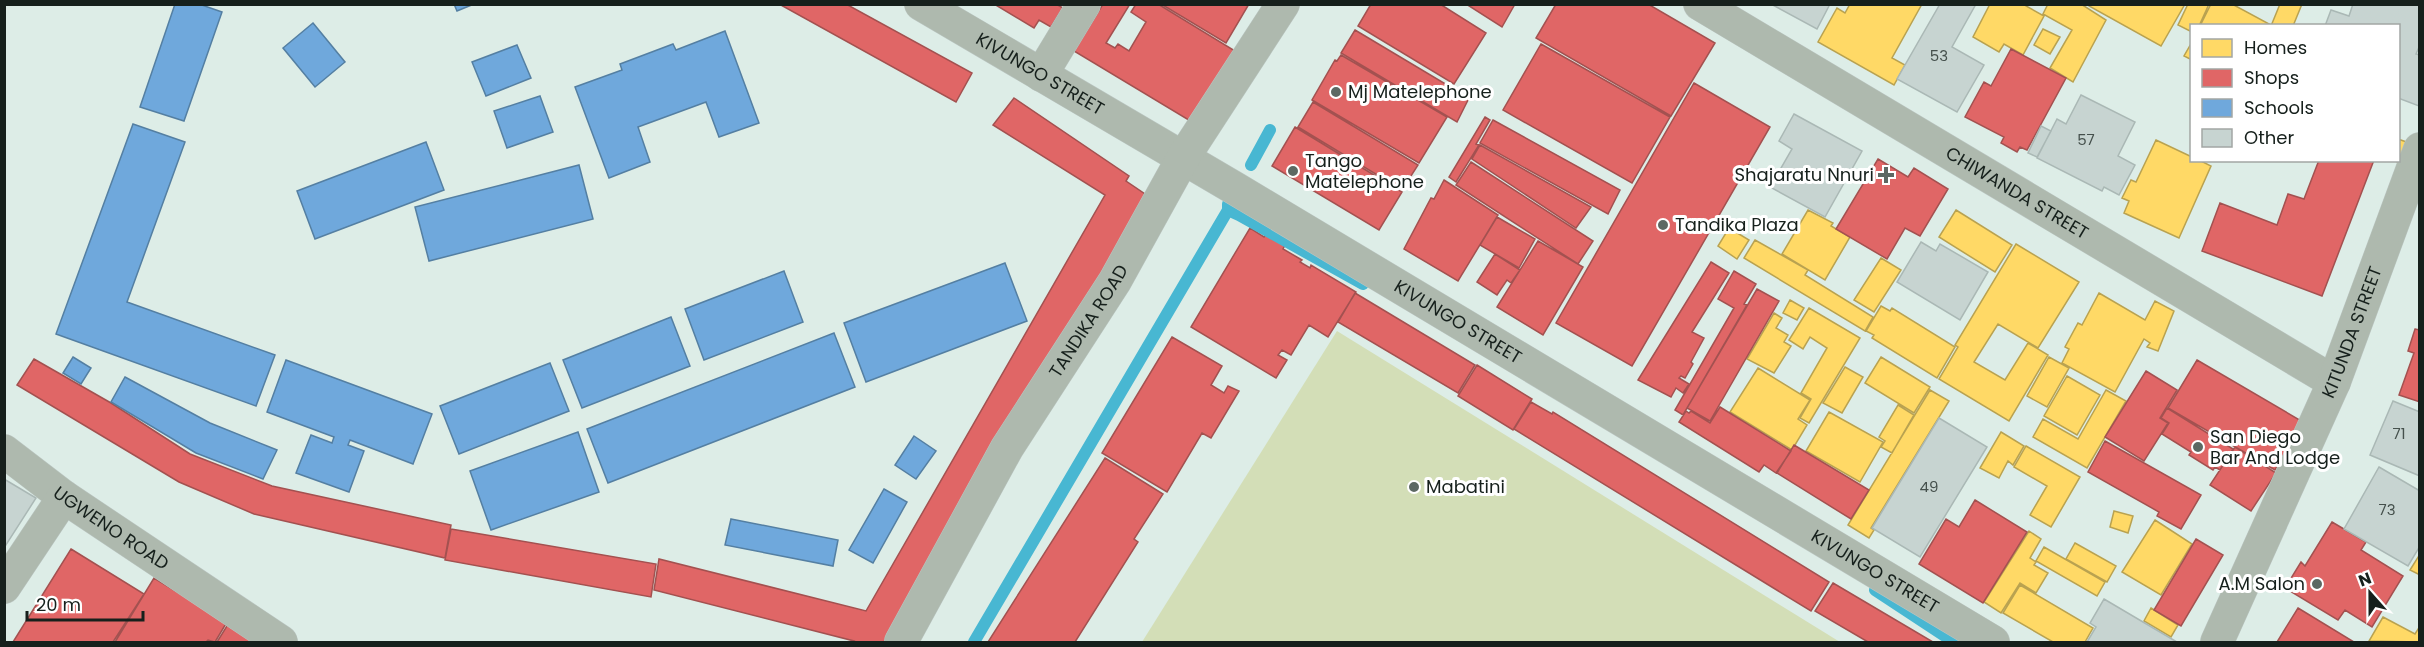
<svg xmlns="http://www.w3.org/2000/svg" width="2424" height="647" viewBox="0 0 2424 647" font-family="Poppins,sans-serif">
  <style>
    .green { fill: #d3deb7 }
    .homes { fill: #ffd966; stroke: #b9a250; stroke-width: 1.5 }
    .shops { fill: #e06666; stroke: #a35150; stroke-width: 1.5 }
    .schools { fill: #6fa8dc; stroke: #547fa2; stroke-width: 1.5 }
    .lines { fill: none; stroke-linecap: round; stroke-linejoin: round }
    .stream { stroke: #48b7d2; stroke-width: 12 }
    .building { fill: #c7d4d1; stroke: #aab8b5; stroke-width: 1.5 }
    .minor-casing { stroke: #bbc6c2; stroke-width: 34 }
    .minor { stroke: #aeb9ae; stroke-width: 33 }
    .poi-dot { fill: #5c6863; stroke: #fff; stroke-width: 2 }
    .labels { text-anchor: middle; stroke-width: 6; stroke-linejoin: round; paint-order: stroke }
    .number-label { font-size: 15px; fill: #45504c }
    .street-label { font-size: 18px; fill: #16201c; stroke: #fff }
    .poi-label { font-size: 18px; fill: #16201c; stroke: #fff; text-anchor: start }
  </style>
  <rect width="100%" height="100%" fill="#ddede7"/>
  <path class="green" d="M1337,331L1840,642H1142Z"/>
  <path class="homes" d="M1850,4H1922L1892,58L1905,65L1894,85L1818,42L1837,8L1845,13Z
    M1990,4H2027L2026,6L2044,16L2023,55L2004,44L1999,52L1973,37Z
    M2048,4H2081L2106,20L2073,82L2050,68L2072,30L2043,14Z
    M2090,4H2185L2161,46L2089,6Z
    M2188,4H2209L2199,26H2192V32L2178,25Z
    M2211,4H2232L2271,25L2200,26Z
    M2280,4H2302L2293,26H2271Z
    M2043,29L2060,37L2050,54L2034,45Z
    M2192,42V60L2184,56Z
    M2398,139L2415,145L2407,166L2393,160H2398Z
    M2156,140L2192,157V160H2199L2211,166L2179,238L2124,213L2129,201L2122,198L2131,180L2136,182Z
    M1808,210L1833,223L1831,226L1850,237L1825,280L1782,254Z
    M1956,210L2012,245L1995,272L1939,237Z
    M1729,228L1749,240L1737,259L1718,246Z
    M1755,240L1808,270L1805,275L1873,317L1865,331L1744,258Z
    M2016,244L2079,282L2038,348L1998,324L1974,362L2005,380L2028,343L2048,355L2009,421L1939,379L1958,347L1955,345Z
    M1881,258L1901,270L1874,312L1854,300Z
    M2099,293L2145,320L2155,301L2174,311L2158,351L2147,347L2150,343L2144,339L2115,392L2062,363L2069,349L2065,347L2078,323L2082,325Z
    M1790,300L1804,308L1797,320L1783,313Z
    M1881,306L1890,311L1892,308L1955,347L1937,378L1872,338L1874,335L1866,331Z
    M1809,308L1860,338L1809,423L1800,418L1811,399L1801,393L1827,348L1810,337L1803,349L1789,340Z
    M1774,313L1782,318L1776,328L1788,335L1784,342L1791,346L1774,373L1747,359Z
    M1881,357L1930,387L1914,413L1865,383Z
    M2049,357L2069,368L2047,407L2027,396Z
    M1845,367L1863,377L1842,413L1823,403Z
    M1758,368L1810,400L1798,419L1807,425L1792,450L1730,412Z
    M2067,376L2100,395L2077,435L2044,416Z
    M1930,390L1949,401L1871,528L1874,530L1869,538L1848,525Z
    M2106,390L2126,401L2087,468L2033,437L2043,419L2078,439Z
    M1898,405L1914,415L1892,453L1881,447L1885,441L1879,437Z
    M1829,412L1883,442L1860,482L1806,451Z
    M2001,432L2024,446L2013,465L2008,461L1999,478L1980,468Z
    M2026,446L2080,477L2051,527L2030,515L2047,486L2014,467Z
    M2114,511L2133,516L2128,533L2110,527Z
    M2155,520L2192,544L2161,595L2122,572Z
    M2029,531L2041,539L2030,558L2036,562L2034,565L2048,573L2036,593L2020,583L2001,613L1984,602Z
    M2075,543L2116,566L2107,582L2066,559Z
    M2044,547L2105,582L2097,596L2036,561Z
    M2420,554V575L2410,570Z
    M2020,585L2093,628L2085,642H2053L2003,613Z
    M2151,608L2178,625L2171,637L2144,621Z
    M2383,617L2415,634L2420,626V642L2369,641Z"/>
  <path class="shops" d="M779,4H846L972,73L956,102Z
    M994,4H1056L1063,8L1051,27L1039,20L1034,28Z
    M1103,4H1130L1106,43L1115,48L1118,44L1129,51L1146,22L1131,12L1136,4H1158L1235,51L1192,122L1074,51Z
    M1161,4H1249L1226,43Z
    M1371,4H1440L1486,33L1454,84L1358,26Z
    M1466,4H1515L1502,27Z
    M1556,4H1648L1715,43L1671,116L1536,38Z
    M1355,30L1469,98L1457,122L1341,53Z
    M1541,44L1670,117L1632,183L1503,110Z
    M2011,49L2066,78L2027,150L2020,147L2017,152L2001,143L2004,137L1965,117L1984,82L1991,86Z
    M1341,55L1447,117L1419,163L1312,100L1335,60L1337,61Z
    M1694,83L1770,127L1632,366L1556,323Z
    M1014,98L1129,176L1126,181L1148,196L1021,418L884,642H853L854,641L654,590L659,559L866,611L1105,195L993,125Z
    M1313,102L1418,165L1402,190L1298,127Z
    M1485,117L1490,120L1476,144L1479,145L1456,182L1449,177Z
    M1493,120L1620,190L1608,214L1480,143Z
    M1295,127L1402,192L1379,230L1272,166Z
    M1480,145L1591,207L1576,228L1472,159Z
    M1878,159L1908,177L1914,168L1948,189L1920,236L1905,228L1887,259L1836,229Z
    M2319,160H2374L2322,296L2202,251L2220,203L2277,225L2288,194L2304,199Z
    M1471,162L1593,241L1578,264L1456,185Z
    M1444,180L1498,215L1458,281L1404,249L1431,198L1434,199Z
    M1497,217L1535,239L1519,268L1480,245Z
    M1250,228L1264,237L1266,234L1285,245L1283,249L1302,260L1300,262L1310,268L1311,265L1356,292L1328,337L1309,325L1291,355L1282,350L1278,355L1287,360L1276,378L1191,327Z
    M1538,241L1583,267L1543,335L1497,307Z
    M1495,254L1520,270L1511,283L1507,280L1497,295L1477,282Z
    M1711,262L1729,273L1692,332L1704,338L1691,362L1693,364L1685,378L1681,376L1679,378L1689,384L1683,393L1676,388L1671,397L1638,380Z
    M1734,271L1756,284L1744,304L1747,305L1683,415L1675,410L1734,308L1718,299Z
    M1757,289L1779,301L1710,421L1687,408Z
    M1355,293L1475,365L1458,393L1338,322Z
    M2415,329L2420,330V402L2399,395L2414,353L2408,351Z
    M1172,337L1222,366L1211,385L1224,393L1228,386L1239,391L1211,438L1202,433L1167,492L1102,453Z
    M34,359L111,403L190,454L272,486L451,525L445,558L254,514L179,482L17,385Z
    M2197,360L2303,422L2275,470L2168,408Z
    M1477,365L1532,399L1513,430L1458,396Z
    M2146,371L2177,390L2160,418L2168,423L2144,461L2105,437Z
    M1531,402L1552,414L1553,412L1829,582L1811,611L1514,429Z
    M1720,407L1791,451L1776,473L1764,465L1759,472L1679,422L1686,411L1689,413L1691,411L1710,423Z
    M2167,408L2233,449L2220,470L2215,467L2213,470L2189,455L2191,452L2162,434L2169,423L2161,418Z
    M2105,441L2201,495L2181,529L2157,516L2159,512L2088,472Z
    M1794,445L1869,490L1851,519L1777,473Z
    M2235,447L2276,473L2251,511L2210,485Z
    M1105,458L1163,494L1134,539L1138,542L1075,642H988Z
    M1975,500L2027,532L1983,603L1919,564L1946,519L1959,527Z
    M2332,522L2366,542L2361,550L2403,576L2372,627L2345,610L2338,620L2285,588L2301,562L2305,566Z
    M451,529L656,564L651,597L445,560Z
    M2196,539L2223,555L2181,626L2154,610Z
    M71,549L144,594L113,642H13Z
    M154,578L227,622L215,642L208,640L206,642H115Z
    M1833,583L1933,642H1868L1815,611Z
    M2298,608L2354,642H2277Z
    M230,621L262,642H217Z"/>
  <path class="schools" d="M175,4H199L222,12L184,121L140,107Z
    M454,4H474L457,11Z
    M313,23L345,62L315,87L283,48Z
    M725,31L759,123L719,137L706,102L638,127L650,162L609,178L575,87L622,70L620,64L673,44L676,50Z
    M517,45L531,78L486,96L472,62Z
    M540,96L553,132L507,148L494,111Z
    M133,124L185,142L127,302L275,355L256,406L56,334Z
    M426,142L444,190L315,239L297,191Z
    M579,165L593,219L429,261L415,207Z
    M1005,263L1027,321L866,382L844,323Z
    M784,271L803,322L704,360L685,309Z
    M671,317L690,366L582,408L563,360Z
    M834,333L855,387L608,483L587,429Z
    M73,357L91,368L81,384L63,373Z
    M286,360L432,414L413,464L350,440L348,445L364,451L349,492L296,473L311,435L332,443L334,437L267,412Z
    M550,363L569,411L459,454L440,406Z
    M125,377L210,423L277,450L263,479L196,453L111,402Z
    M578,432L599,492L491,530L470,471Z
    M914,436L936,451L916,479L895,465Z
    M884,489L907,502L873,563L849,550Z
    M731,519L838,540L833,566L725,545Z"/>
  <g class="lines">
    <path class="stream" d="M1251,165L1270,130
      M1228,210L1239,215L1363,284
      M1875,590L1954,642
      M974,642L1228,210V204"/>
  </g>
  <path class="building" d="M1771,4H1830L1817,29Z
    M1940,4H1976L1952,47L1984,65L1957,112L1897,79Z
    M2353,4H2420V45L2416,54L2420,55L2419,106L2398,98V26H2325L2331,10L2349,16Z
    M2081,95L2135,122L2118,156L2135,165L2119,195L2104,187L2102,191L2037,158L2057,119L2066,124Z
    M1794,114L1862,151L1825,217L1770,187L1792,149L1779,141Z
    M2041,126L2051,131L2037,157L2028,153Z
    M1921,242L1936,251L1940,244L1988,272L1960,320L1897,282Z
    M2393,401L2420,412V476L2370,455Z
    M1939,418L1987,447L1920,557L1872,528Z
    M2379,467L2420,491V546L2408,566L2344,529Z
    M4,479L36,498L4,548Z
    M2104,599L2177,642H2087L2096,627L2090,623Z"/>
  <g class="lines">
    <defs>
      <g id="minor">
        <path id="s1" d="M921,4L1236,189L1993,642"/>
        <path id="s2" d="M1700,4L2334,382"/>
        <path d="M1041,75L1084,4"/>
        <path id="s3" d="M4,451L64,497L281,642"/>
        <path d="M4,587L64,497"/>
        <path id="s4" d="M901,642L1007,448L1115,281L1183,158L1283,4"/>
        <path id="s5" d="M2217,642L2334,382L2420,149"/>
      </g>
    </defs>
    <use href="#minor" class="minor-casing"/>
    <use href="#minor" class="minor"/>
  </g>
  <g class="poi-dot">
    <circle cx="1336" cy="92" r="6"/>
    <circle cx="1293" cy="171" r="6"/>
    <path d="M1883 166h6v6h6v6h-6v6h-6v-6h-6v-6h6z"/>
    <circle cx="1663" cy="225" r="6"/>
    <circle cx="2198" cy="447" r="6"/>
    <circle cx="1414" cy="487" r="6"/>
    <circle cx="2317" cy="584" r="6"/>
  </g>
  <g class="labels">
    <g class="number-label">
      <text x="1939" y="61">53</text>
      <text x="2086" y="145">57</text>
      <text x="2399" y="439">71</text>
      <text x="1929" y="492">49</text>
      <text x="2387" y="515">73</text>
    </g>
    <g class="street-label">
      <text dy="6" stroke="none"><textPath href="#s1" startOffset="138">KIVUNGO STREET</textPath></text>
      <text dy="6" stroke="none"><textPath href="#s2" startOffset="369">CHIWANDA STREET</textPath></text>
      <text dy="6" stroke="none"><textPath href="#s4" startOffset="372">TANDIKA ROAD</textPath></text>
      <text dy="6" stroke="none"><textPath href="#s1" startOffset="624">KIVUNGO STREET</textPath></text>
      <text dy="6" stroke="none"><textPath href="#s5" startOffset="338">KITUNDA STREET</textPath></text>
      <text dy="6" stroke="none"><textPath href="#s3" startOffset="132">UGWENO ROAD</textPath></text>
      <text dy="6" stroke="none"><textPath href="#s1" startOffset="1110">KIVUNGO STREET</textPath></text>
    </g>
    <g class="poi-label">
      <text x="1348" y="98">Mj Matelephone</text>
      <text x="1305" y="167">Tango<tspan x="1305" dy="21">Matelephone</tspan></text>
      <text x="1874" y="181" text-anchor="end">Shajaratu Nnuri</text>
      <text x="1675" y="231">Tandika Plaza</text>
      <text x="2210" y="443">San Diego<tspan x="2210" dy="21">Bar And Lodge</tspan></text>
      <text x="1426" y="493">Mabatini</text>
      <text x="2305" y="590" text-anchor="end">A.M Salon</text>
    </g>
  </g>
  <rect width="2424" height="647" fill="none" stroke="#16201c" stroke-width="12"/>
  <rect x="2190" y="24" width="210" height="138" fill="#ffffff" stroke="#a2a6a4" stroke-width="1.5"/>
  <rect x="2202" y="39" width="30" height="18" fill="#ffd966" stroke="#a2a6a4" stroke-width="1.5"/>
  <text x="2244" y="54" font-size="18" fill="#16201c">Homes</text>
  <rect x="2202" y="69" width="30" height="18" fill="#e06666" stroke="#a2a6a4" stroke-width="1.5"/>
  <text x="2244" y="84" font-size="18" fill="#16201c">Shops</text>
  <rect x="2202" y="99" width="30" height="18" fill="#6fa8dc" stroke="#a2a6a4" stroke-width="1.5"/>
  <text x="2244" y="114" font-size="18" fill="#16201c">Schools</text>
  <rect x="2202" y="129" width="30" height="18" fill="#c7d4d1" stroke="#a2a6a4" stroke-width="1.5"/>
  <text x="2244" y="144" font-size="18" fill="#16201c">Other</text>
  <g transform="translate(2370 593) rotate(339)" stroke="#ffffff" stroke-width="4.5" paint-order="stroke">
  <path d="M0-4.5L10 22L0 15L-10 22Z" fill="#16201c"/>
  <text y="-9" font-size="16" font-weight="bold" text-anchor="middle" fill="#16201c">N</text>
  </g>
  <path d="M27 611v9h116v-9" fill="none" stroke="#16201c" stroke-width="3"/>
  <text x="36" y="611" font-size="18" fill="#16201c" stroke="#ffffff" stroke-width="4.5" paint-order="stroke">20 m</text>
</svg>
